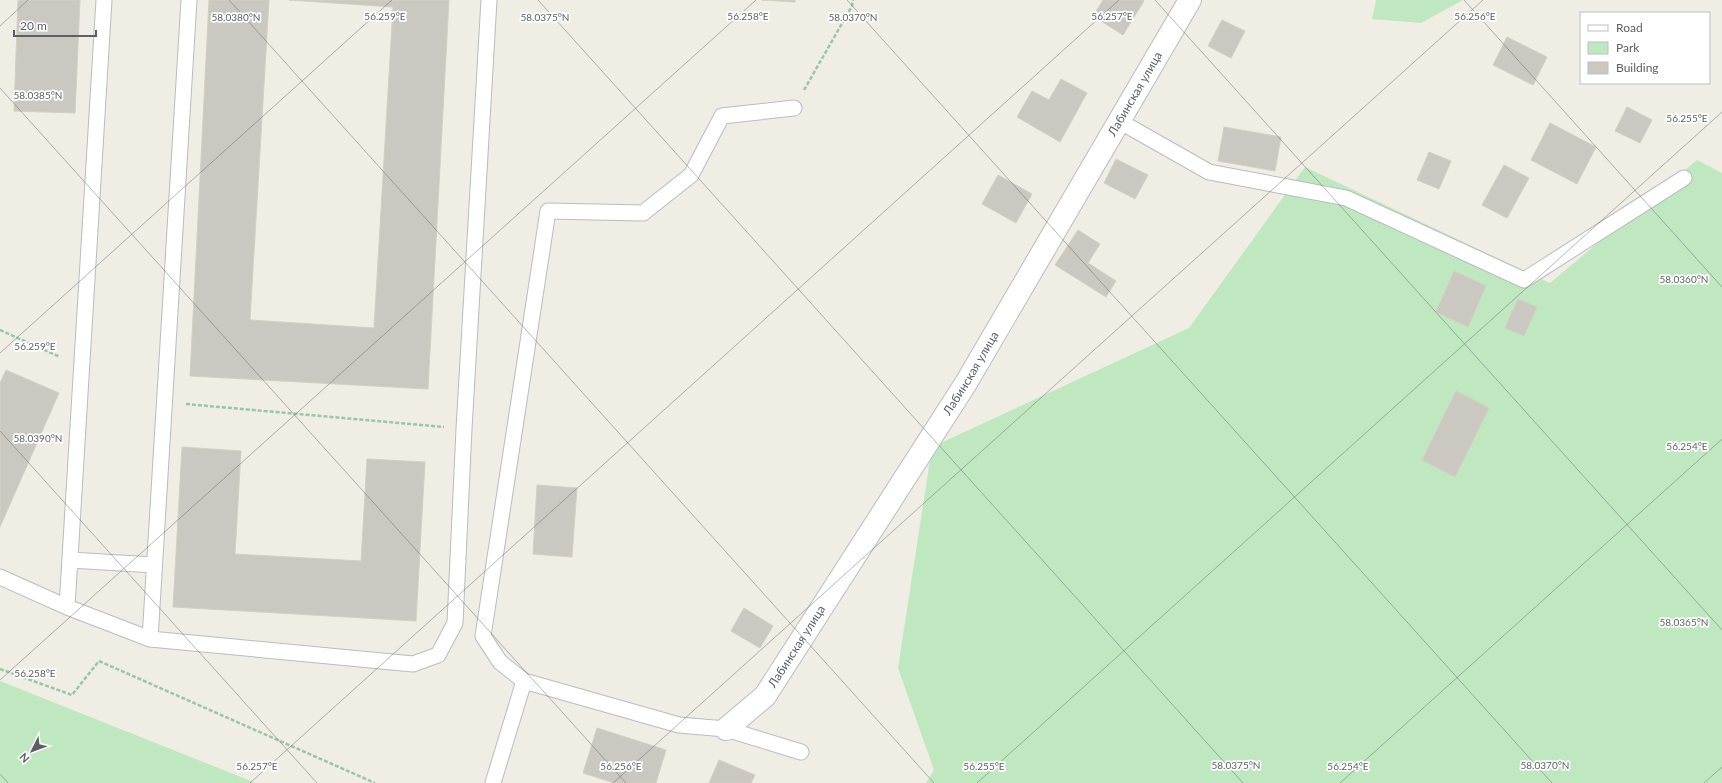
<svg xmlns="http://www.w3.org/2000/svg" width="1722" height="783" viewBox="0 0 1722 783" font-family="Lato,sans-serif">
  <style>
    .green { fill: #bfe8c0 }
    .building { fill: #cac8c1; stroke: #d4cfc2 }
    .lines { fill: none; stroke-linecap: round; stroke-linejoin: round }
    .lane-casing { stroke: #b9bcc1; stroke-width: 17 }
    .street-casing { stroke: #b9bcc1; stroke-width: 24 }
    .path { stroke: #96c7a6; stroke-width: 2.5; stroke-dasharray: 4 2; stroke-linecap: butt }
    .lane { stroke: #fff; stroke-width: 15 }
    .street { stroke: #fff; stroke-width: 22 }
    .ticks { fill: none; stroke: #5c6065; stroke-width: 1; stroke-opacity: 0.45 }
    .labels { text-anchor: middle; stroke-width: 3.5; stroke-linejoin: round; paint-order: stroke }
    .street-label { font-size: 12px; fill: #5c6065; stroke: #fff }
    .ticks-label { font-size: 10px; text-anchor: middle; fill: #5c6065; stroke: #fff; stroke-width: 3.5; stroke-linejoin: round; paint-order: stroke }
  </style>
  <rect width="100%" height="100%" fill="#efede4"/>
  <path class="green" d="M1376,0H1463L1421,23L1372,19Z
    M1697,160L1722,173V783H926L934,770L898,668L932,447L1189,328L1305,167L1550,283Z
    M0,681L256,783H0Z"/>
  <path class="building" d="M18,0H80L75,113L14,111Z
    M209,0H269L250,320L374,328L393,7L289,0H449L428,389L190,376Z
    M762,0H795V2Z
    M1103,0H1142L1144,1L1123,35L1093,16Z
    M1222,20L1245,31L1231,58L1208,46Z
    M1507,37L1547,57L1533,85L1493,65Z
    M1061,79L1087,93L1060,142L1017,117L1032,91L1049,100Z
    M1627,107L1652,120L1640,143L1615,131Z
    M1550,123L1596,147L1577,184L1531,160Z
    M1224,127L1281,137L1275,171L1218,161Z
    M1429,152L1451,161L1439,189L1417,180Z
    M1116,159L1148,175L1135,199L1104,183Z
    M1504,165L1529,178L1507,218L1482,205Z
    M998,175L1032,194L1016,223L982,204Z
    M1078,230L1100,244L1088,263L1116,281L1106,297L1055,265Z
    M1454,271L1486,286L1468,327L1436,312Z
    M1518,299L1537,307L1524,336L1505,328Z
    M6,370L59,393L0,527V383Z
    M1456,391L1489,408L1455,477L1422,460Z
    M182,447L241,451L235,554L361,561L367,459L425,462L416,621L173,607Z
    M537,485L577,488L572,557L533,554Z
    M744,608L773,626L760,648L731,631Z
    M597,728L666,750L656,783H614L583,773Z
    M719,760L755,775L751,783H709Z"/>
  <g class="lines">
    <defs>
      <path id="lane" d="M794,108L722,116L691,175L643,213L548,211L483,636L500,662L524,681L679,725L726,729L801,752
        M1119,121L1209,172L1346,198L1524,280L1684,178
        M70,560L154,565
        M0,577L67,607L150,639L413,664L438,655L455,623L464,429L489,0
        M67,607L104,0
        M150,639L189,0
        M493,783L524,681"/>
      <g id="street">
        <path id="s1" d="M726,729L765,696L966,383L1190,0"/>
      </g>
    </defs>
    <use href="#lane" class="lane-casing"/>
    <use href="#street" class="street-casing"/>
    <path class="path" d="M804,90L852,6L853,0
      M0,330L60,357
      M186,404L444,427
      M0,669L72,695L99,661L375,783"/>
    <use href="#lane" class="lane"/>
    <use href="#street" class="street"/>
  </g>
  <path class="ticks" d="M229,0L934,783M538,0L1243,783M847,0L1552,783M1155,0L1722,630M1464,0L1722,287M0,26L28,0M0,88L626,783M0,353L392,0M0,431L317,783M0,680L756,0M0,774L8,783M250,783L1119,0M613,783L1483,0M977,783L1722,112M1340,783L1722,439M1704,783L1722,767"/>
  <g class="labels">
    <g class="street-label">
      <text dy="4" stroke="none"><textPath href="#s1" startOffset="758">Лабинская улица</textPath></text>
      <text dy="4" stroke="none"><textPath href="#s1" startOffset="434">Лабинская улица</textPath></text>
      <text dy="4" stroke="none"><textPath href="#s1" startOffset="110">Лабинская улица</textPath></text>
    </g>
  </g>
  <g class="ticks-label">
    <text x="385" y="20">56.259°E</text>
    <text x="748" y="20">56.258°E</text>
    <text x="1112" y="20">56.257°E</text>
    <text x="1475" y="20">56.256°E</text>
    <text x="545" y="21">58.0375°N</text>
    <text x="853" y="21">58.0370°N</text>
    <text x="236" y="21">58.0380°N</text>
    <text x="38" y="99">58.0385°N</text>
    <text x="1687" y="122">56.255°E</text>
    <text x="1684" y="283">58.0360°N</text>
    <text x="35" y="350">56.259°E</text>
    <text x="38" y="442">58.0390°N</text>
    <text x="1687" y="450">56.254°E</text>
    <text x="1684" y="626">58.0365°N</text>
    <text x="35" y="677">56.258°E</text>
    <text x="1236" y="769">58.0375°N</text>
    <text x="1545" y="769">58.0370°N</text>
    <text x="257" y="770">56.257°E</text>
    <text x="621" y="770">56.256°E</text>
    <text x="984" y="770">56.255°E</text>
    <text x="1348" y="770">56.254°E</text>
  </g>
  <rect x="1580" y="12" width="130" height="72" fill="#ffffff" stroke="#bebfc1"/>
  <rect x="1588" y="25" width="20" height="6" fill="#ffffff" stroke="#bebfc1"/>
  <text x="1616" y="32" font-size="12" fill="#5c6065">Road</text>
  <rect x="1588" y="42" width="20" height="12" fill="#bfe8c0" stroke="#bebfc1"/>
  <text x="1616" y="52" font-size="12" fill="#5c6065">Park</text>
  <rect x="1588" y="62" width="20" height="12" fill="#cac8c1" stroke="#bebfc1"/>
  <text x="1616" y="72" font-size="12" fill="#5c6065">Building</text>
  <g transform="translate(32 751) rotate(228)" stroke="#ffffff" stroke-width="3" paint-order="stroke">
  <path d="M0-3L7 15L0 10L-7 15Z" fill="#5c6065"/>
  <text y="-6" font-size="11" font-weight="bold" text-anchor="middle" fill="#5c6065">N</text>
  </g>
  <path d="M14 30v6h82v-6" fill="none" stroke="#5c6065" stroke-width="2"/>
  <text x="20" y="30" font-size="12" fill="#5c6065" stroke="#ffffff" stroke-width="3" paint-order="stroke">20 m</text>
</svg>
